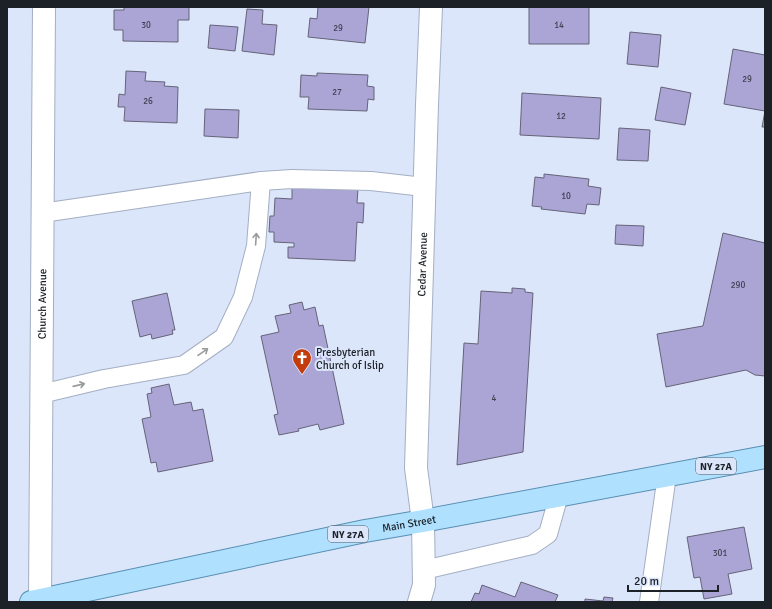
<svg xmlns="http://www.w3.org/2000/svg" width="772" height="609" viewBox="0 0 772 609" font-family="Signika,sans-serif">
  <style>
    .building { fill: #aba5d6; stroke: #656377 }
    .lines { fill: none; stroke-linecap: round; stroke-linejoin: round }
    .service-casing { stroke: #a4afc2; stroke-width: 20 }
    .minor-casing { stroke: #a4afc2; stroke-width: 24 }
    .primary-casing { stroke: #588fb2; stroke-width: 24 }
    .service { stroke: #fff; stroke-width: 18 }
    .minor { stroke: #fff; stroke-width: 22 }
    .primary { stroke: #afe0fe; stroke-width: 22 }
    .oneway { stroke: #999b9e }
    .labels { text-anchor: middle; stroke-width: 4; stroke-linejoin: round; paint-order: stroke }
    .number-label { font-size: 9px; fill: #404153 }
    .shield { fill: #dce6fb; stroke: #565b67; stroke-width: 1 }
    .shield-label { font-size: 10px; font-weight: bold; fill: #1c2027 }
    .street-label { font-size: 11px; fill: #1c2027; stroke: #dce6fb }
    .poi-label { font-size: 11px; fill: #1c2027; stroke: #dce6fb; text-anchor: start }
  </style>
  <rect width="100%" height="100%" fill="#dce6fb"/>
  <path class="building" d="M124,7H189V20H178V42L123,41V30H114V10H124Z
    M318,7H369L365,43L308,37L310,18L317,19Z
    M529,7H589V44H529Z
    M247,9L263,10L262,24L277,25L274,55L242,51Z
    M210,25L238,27L235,51L208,48Z
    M630,32L661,35L658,67L627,64Z
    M733,49L765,55V127H762L765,111L724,104Z
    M126,71L146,72L145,81L165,82L164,86L178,87L177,123L124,121L125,107H118L119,94L125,95Z
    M317,73L368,75L367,86L374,87V100L368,99L367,111L308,109L309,97H300L301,75L317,76Z
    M661,87L691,93L685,125L655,120Z
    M522,93L601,98L599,139L520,135Z
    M205,109L239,110L238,138L204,136Z
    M619,128L650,130L648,161L617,160Z
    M544,174L589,179L588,186L601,188L599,205L587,204L585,214L541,209L542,207L532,206L535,177L544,178Z
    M292,187L358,189L357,203H364L363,223L357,222L355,261L288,258V247H294V243L274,242V232H269L270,216H274L275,198L292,199Z
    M616,225L644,226L643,246L615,244Z
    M723,233L765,243V376L755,375L746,370L666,387L657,334L703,326Z
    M512,288L525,289V292L533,293L523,452L457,465L464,343L478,344L481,291L512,293Z
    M167,293L175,330H172L173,334L152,339L151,334L140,337L132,301Z
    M302,302L304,310L315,307L319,326L323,325L344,424L320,430L318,424L298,429L299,431L279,435L274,415L278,414L261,336L279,332L275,316L291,313L289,305Z
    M169,384L174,405L191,402L193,411L203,409L213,461L158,472L156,462L151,463L142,419L151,417L147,394L152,393L151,388Z
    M744,527L752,569L728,574L732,594L704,599L700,577L694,578L687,537Z
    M521,582L558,595L555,602H471L475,593L479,594L482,585L515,597Z
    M604,597L613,598L612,602H585V599L603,601Z"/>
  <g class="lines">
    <defs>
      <path id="service" d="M42,213L261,181L292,179L371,181L424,187
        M41,394L104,379L184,365L224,337L243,297L256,246L261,181
        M424,570L532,545L548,534L559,495
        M649,602L667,475"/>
      <g id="minor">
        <path id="s1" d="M40,600L44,7"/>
        <path id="s2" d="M419,602L424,585L423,521L416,468L427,105L431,7"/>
      </g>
      <g id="primary">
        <path id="s3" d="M31,602L365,531L423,521L765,457"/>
      </g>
    </defs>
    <use href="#service" class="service-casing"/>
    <use href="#minor" class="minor-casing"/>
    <use href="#primary" class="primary-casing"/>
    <use href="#service" class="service"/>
    <use href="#minor" class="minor"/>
    <use href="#primary" class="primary"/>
  </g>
  <defs><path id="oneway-shaft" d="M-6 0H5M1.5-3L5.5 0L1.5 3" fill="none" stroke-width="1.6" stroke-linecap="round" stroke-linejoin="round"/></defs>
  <g class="oneway">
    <use href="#oneway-shaft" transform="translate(256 239) rotate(-86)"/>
    <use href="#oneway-shaft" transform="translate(203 352) rotate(-35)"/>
    <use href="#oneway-shaft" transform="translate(79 385) rotate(-13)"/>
  </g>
  <defs>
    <symbol id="church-pin" viewBox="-11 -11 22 30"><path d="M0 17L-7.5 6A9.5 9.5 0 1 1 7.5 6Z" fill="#c43c0b" stroke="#dce6fb"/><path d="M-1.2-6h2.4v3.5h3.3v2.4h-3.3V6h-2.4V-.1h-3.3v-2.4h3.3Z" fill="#fff"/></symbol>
  </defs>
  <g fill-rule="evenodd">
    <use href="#church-pin" x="291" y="347" width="22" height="30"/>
  </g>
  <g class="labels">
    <g class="number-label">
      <text x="146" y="28">30</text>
      <text x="559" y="28">14</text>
      <text x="338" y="31">29</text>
      <text x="747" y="82">29</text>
      <text x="337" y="95">27</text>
      <text x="148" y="104">26</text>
      <text x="561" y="119">12</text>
      <text x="566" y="199">10</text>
      <text x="738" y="288">290</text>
      <text x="494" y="401">4</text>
      <text x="720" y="556">301</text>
    </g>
    <g class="shield">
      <rect x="696" y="458" width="40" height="16" rx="3"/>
      <rect x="328" y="526" width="40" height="16" rx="3"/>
    </g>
    <g class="shield-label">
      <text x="716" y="470">NY 27A</text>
      <text x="348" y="538">NY 27A</text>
    </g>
    <g class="street-label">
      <text dy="4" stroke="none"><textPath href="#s2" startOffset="339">Cedar Avenue</textPath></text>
      <text dy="4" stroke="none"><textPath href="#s1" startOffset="296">Church Avenue</textPath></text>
      <text dy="4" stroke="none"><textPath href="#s3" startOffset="386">Main Street</textPath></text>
    </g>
    <g class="poi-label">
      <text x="316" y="356">Presbyterian<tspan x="316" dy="13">Church of Islip</tspan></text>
    </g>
  </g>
  <rect width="772" height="609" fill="none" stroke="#1c2027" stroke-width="16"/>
  <path d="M628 585v6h90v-6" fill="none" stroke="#1c2027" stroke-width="2"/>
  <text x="634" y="585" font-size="12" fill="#1c2027" stroke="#dce6fb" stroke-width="3" paint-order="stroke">20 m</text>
</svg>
